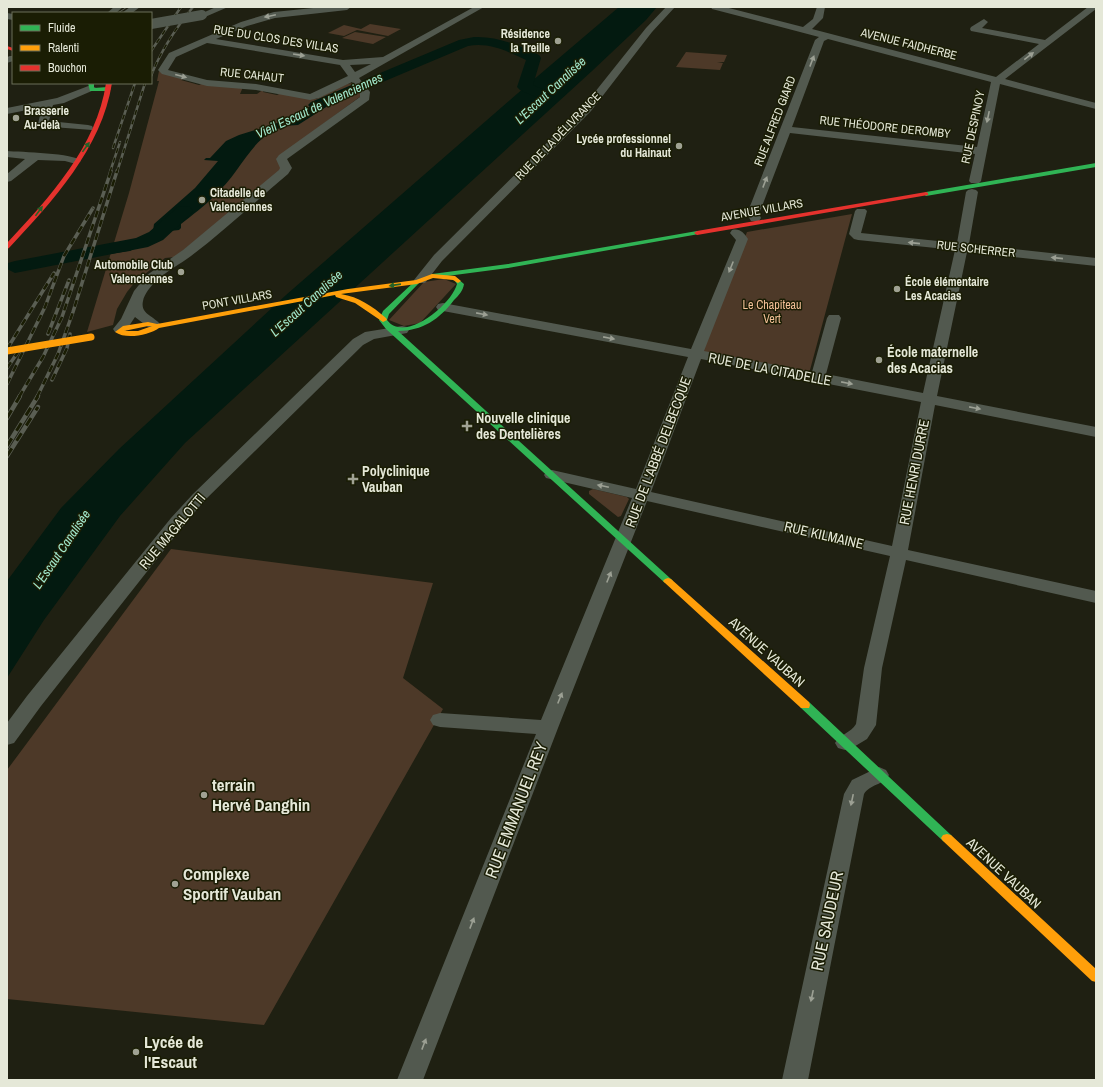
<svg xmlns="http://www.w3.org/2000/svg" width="1103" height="1087" viewBox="0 0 1103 1087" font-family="'Archivo Narrow',sans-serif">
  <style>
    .green { fill: #4d3928 }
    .water { fill: #031a10 }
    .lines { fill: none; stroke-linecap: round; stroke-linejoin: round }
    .river { fill: #031a10; fill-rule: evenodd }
    .street { fill: #52594f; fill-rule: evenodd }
    .fast { fill: #30b455; fill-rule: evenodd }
    .slow { fill: #ff9f0a; fill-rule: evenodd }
    .jam { fill: #e5322d; fill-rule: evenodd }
    .tram { stroke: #5a5e53; stroke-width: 1 }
    .rail-far2-casing { stroke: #5a5e53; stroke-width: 2.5 }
    .rail-far1-casing { stroke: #5a5e53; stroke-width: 3.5 }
    .rail-casing { stroke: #5a5e53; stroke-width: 4.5 }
    .rail-far2 { stroke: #1a1d04; stroke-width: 1.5; stroke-dasharray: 5; stroke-linecap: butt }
    .rail-far1 { stroke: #1a1d04; stroke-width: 2.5; stroke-dasharray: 7; stroke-linecap: butt }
    .rail { stroke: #1a1d04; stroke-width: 3; stroke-dasharray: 9; stroke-linecap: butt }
    .street-bridge { stroke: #52594f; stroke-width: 10 }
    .slow-bridge { stroke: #ff9f0a; stroke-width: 7 }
    .oneway { fill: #9ca094 }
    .oneway2 { fill: #246128 }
    .poi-dot { fill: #a0a293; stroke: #1a1d04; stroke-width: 1.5 }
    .labels { text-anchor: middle; stroke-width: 3; stroke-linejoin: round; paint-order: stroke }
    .far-poi-label { font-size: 12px; font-weight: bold; fill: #e5e8d8; stroke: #1a1d04; text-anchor: end }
    .far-street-label { font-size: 12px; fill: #e5e8d8; stroke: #1a1d04 }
    .far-park-label { font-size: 12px; fill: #f3c097; stroke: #1a1d04 }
    .far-water-label { font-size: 13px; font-style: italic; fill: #a3eacf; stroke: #1a1d04 }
    .poi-label { font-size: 14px; font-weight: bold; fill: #e5e8d8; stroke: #1a1d04; text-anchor: start }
    .street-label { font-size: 14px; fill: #e5e8d8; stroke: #1a1d04 }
    .near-poi-label { font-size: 17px; font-weight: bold; fill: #e5e8d8; stroke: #1a1d04; text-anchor: start }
    .near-street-label { font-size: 17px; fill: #e5e8d8; stroke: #1a1d04 }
  </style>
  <rect width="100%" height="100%" fill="#1f2012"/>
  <path class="green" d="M370,24L401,29L388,36L357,30L344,36L328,33L344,25L361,29Z
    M355,32L386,37L373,44L342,38Z
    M686,52L727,55L724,62H717L723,63L720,70L676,67Z
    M159,71L185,78L181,80L199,85L204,83L243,87L240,94H257L264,89L263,92L277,95L281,93L316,99L347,84L352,83L361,93V96L277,158L282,170L175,257L165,258L135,282L127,292L117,309L113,325L87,332L129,193L159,81H157Z
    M852,214L810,370L806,372L704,353L701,350L747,232Z
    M444,279L456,284L420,323L404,326L389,320L424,282Z
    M593,489L627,497L629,499L621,516L618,517L589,494V491Z
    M171,549L433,583L403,678L443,709L264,1025L7,999V770Z"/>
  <path class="water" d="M619,7H657L646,20L592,71L185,443L120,516L44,620L7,678V581L61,508L119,449L286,295L525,87Z
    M356,88L298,125C265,126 254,147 236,171C230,180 222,188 214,196C204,207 192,215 181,224V228L179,230L161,232L155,236L157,237L130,251L110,254L112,246L138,241L157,232L153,231L154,224L195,188L218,161L204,160L206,158H210L226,141L239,135L275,124L337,93Z"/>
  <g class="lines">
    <path class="river" d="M474,37C497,36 518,45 539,55L541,58L533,85L552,93L555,96L552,99C541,102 530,94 520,90L517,87L526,60C507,51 489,42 468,46L321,108L316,110L311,108L308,105L311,102L459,40Z
      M184,206L190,207L193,211L190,215L163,240L148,247L15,273L7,269L8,263L15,261L136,238L149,232L178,207Z"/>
    <path class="street" d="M114,7H123L116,13H107Z
      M130,7H140L132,13H122Z
      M216,7H228L205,17L202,18L198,15Z
      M323,7H351L347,10L275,18L247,26L216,39L343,60L383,57L474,7H484L359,78L370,92L369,100L287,159L292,168L288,174C256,201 225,230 191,256C180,264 167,271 156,281C151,286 144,294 143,301C140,314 154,316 160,324L158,327H148L135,317L125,332H115L113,329L121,319L134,291L147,275L183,250L279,170L280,168L276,159L279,155L360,97V92L352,82L319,98L310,100L256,90L207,86L162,74L158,70L169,53L241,22L274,12ZM207,43L340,65L348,76L310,94L256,84L207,80L168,70L176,57ZM371,64L355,72L350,65Z
      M666,7H675L652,32L591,111L442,261L425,283H415L414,280L434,255L583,107L646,28Z
      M711,7H725L803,27L813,19L817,7H825L823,18L812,29L996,77L1039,44L971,31L970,29L971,27L984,19L988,22L982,28L1045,40L1088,7H1096V9L1005,79L1096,103V109L1000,84L981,181L979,183H971L969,181L975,154L790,133L759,214L761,218L759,221H751L747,214L815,40L819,37L712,9ZM828,39L991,82L977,147L792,127L824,41Z
      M7,13L13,14V20L7,19Z
      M10,56L13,57V61L7,63V57Z
      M91,85L96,88L94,90L64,103L53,105L49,121L88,125L92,126L93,128L92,130L39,126L38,124L42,107L7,114V108L57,98Z
      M7,151C20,152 75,153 81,161L76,164L65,161L38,160L11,181L7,182V174L25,159L7,157Z
      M972,189L976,190L978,192L969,244L1096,258V266L967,252L937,396L1096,427V437L935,405L908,550L1096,591V603L906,560L882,668L876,725L867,739L852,748L845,750L838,748L835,743C840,734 851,733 856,724L864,668L890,556L647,501L558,728L423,1080H397L536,734L440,727L433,725L430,720L433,715L440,713L541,720L632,498L546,478L544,475L546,472L552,470L636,489L688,357L443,311L438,310L436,307L438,304L443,303L691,349L736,240L730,233L732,230C740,228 744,233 748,239L704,351L812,372L827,318L829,315H839L841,318L826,374L923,393L955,250L858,240L854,239L849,234L855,211L857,209H865L867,211L861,233L957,243L966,192L968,190ZM701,359L921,402L892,546L651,492Z
      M402,326L407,327L409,330L407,333L374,339L363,345L205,500L183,526L41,706L14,743L7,745V723L27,696L171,518L193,494L353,339L365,332Z
      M879,767L886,770L889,775C884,785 870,784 864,794L808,1080H782L844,794L852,780Z"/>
    <path class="fast" d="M88,83H94V88L108,87L111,89L108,91H90Z
      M1096,163V167L926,196L923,194L926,192Z
      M697,231L699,232V234L508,268L432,278L429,276L432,274L508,264Z
      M458,279L464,284C463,291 459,295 454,300C440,319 422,331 398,331L671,579L673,581L671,583H665L386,329L379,320L383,311L415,281L417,280L420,282L419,283L389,314L387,320C405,344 452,304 457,284L455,281Z
      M805,701L809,702L951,835L953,838L951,841L947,842L943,841L801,708L800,705L801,702Z"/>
    <path class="slow" d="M432,274L455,276L461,281L458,283L453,280L433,278L417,284L341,294C359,297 372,306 386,318L387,320L383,322L355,303L336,297L335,295L159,328C149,335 126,340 115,332L123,326L148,322L157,324L348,289L416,280ZM148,326H152L138,331H124Z
      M668,578L671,579L809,702L810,705L809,708H801L665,583L663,581L665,579Z
      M947,834L951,835L1096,969V982L1092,981L943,841L941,838L943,835Z"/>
    <path class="jam" d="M7,46L13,48V51L7,49Z
      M106,83H112C102,148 52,202 9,248L7,249V243C49,198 97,146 106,83Z
      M926,192L928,193V195L697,235L694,233L697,231Z"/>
    <path class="tram" d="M118,13L127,7
      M7,58L13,56"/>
    <defs>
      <path id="rail-far2" d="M151,51L181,7
        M151,76C161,50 176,28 193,7
        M113,148L135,83
        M110,172L120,142
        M117,172L145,83"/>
      <path id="rail-far1" d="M48,334L69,280
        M7,349L54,273
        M7,368L18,352
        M52,380L67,348L70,334
        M7,384L45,307L64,256L93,208
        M19,397L43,357L62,317L111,171
        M37,397L58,354L73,312L117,171"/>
      <path id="rail" d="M7,418L20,396
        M7,446L38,396
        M7,456L38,407"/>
    </defs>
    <use href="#rail-far2" class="rail-far2-casing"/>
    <use href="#rail-far1" class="rail-far1-casing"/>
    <use href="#rail" class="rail-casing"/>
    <use href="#rail-far2" class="rail-far2"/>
    <use href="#rail-far1" class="rail-far1"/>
    <use href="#rail" class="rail"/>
    <path class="street-bridge" d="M151,24L202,15"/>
    <path class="slow-bridge" d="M7,351L91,337"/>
  </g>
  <defs><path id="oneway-solid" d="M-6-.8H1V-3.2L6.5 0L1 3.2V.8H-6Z"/></defs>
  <g class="oneway">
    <use href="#oneway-solid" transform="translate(270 16) rotate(168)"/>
    <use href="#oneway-solid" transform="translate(299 55) rotate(9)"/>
    <use href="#oneway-solid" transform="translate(1029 56) rotate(-38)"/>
    <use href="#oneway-solid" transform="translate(812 61) rotate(-69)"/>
    <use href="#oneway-solid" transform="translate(181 76) rotate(15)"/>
    <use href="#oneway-solid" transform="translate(988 117) rotate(102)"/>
    <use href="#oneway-solid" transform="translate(765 182) rotate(-69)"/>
    <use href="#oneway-solid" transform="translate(914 243) rotate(-174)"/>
    <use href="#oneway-solid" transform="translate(1057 258) rotate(-174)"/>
    <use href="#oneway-solid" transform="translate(731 267) rotate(112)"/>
    <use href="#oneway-solid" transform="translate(482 314) rotate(11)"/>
    <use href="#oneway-solid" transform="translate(609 338) rotate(11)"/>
    <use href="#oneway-solid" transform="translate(847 383) rotate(11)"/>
    <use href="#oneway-solid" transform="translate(975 408) rotate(11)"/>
    <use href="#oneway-solid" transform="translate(603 486) rotate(-168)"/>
    <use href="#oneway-solid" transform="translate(609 577) rotate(-68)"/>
    <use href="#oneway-solid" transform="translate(560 698) rotate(-68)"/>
    <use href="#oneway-solid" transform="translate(852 800) rotate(102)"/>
    <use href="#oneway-solid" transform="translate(472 923) rotate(-69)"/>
    <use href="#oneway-solid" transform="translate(812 996) rotate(102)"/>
    <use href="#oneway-solid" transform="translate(424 1044) rotate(-69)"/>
  </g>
  <g class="oneway2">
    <use href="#oneway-solid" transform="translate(86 147) rotate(-54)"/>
    <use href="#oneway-solid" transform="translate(39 211) rotate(-54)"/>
    <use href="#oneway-solid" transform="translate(395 285) rotate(172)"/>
  </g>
  <g class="poi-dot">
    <circle cx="558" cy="41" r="4"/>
    <circle cx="16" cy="118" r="4"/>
    <circle cx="679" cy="146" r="4"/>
    <circle cx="202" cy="200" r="4"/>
    <circle cx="181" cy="272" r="4"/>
    <circle cx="897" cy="289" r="4"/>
    <circle cx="879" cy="360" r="4"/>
    <path d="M465 420h4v4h4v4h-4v4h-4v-4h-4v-4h4z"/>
    <path d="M351 473h4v4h4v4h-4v4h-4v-4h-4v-4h4z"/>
    <circle cx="204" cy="795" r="4"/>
    <circle cx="175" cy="884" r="4"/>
    <circle cx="136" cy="1052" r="4"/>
  </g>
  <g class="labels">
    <g class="far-poi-label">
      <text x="550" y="38">Résidence<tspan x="550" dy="14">la Treille</tspan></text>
      <text x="24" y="115" text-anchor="start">Brasserie<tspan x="24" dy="14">Au-delà</tspan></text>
      <text x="671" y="143">Lycée professionnel<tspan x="671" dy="14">du Hainaut</tspan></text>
      <text x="210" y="197" text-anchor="start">Citadelle de<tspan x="210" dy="14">Valenciennes</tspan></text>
      <text x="173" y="269">Automobile Club<tspan x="173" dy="14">Valenciennes</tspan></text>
      <text x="905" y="286" text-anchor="start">École élémentaire<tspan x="905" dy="14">Les Acacias</tspan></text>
    </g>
    <g class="far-street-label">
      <text transform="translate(276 39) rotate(9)" y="4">RUE DU CLOS DES VILLAS</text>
      <text transform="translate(909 44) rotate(14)" y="4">AVENUE FAIDHERBE</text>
      <text transform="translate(252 75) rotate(6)" y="4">RUE CAHAUT</text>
      <text transform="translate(775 121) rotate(-69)" y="4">RUE ALFRED GIARD</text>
      <text transform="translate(885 127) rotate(6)" y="4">RUE THÉODORE DEROMBY</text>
      <text transform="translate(973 127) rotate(-78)" y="4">RUE DESPINOY</text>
      <text transform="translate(558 136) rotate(-46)" y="4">RUE DE LA DÉLIVRANCE</text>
      <text transform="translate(762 210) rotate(-10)" y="4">AVENUE VILLARS</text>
      <text transform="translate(976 249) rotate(6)" y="4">RUE SCHERRER</text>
      <text transform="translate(237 300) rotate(-10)" y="4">PONT VILLARS</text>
    </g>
    <g class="far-park-label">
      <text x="772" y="309">Le Chapiteau<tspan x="772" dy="14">Vert</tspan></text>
    </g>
    <g class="far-water-label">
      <text transform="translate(550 90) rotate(-43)" y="5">L'Escaut Canalisée</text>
      <text transform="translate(319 105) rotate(-25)" y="5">Vieil Escaut de Valenciennes</text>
      <text transform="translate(306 303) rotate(-42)" y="5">L'Escaut Canalisée</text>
      <text transform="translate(61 549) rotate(-56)" y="5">L'Escaut Canalisée</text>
    </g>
    <g class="poi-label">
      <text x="887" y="357">École maternelle<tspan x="887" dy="16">des Acacias</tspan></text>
      <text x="476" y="423">Nouvelle clinique<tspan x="476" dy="16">des Dentelières</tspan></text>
      <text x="362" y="476">Polyclinique<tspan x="362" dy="16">Vauban</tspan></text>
    </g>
    <g class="street-label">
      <text transform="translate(770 369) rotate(11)" y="5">RUE DE LA CITADELLE</text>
      <text transform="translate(658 452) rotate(-69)" y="5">RUE DE L'ABBÉ DELBECQUE</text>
      <text transform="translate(914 472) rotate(-79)" y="5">RUE HENRI DURRE</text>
      <text transform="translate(172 531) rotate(-50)" y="5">RUE MAGALOTTI</text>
      <text transform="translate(824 535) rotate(13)" y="5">RUE KILMAINE</text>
      <text transform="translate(767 652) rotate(42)" y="5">AVENUE VAUBAN</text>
      <text transform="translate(1004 873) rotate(43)" y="5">AVENUE VAUBAN</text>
    </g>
    <g class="near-poi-label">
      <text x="212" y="791">terrain<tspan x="212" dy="20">Hervé Danghin</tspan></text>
      <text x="183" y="880">Complexe<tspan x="183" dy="20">Sportif Vauban</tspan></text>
      <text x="144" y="1048">Lycée de<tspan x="144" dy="20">l'Escaut</tspan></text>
    </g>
    <g class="near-street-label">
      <text transform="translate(516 810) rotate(-69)" y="6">RUE EMMANUEL REY</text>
      <text transform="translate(827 921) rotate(-78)" y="6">RUE SAUDEUR</text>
    </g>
  </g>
  <rect width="1103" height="1087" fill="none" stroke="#e5e8d8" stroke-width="16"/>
  <rect x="12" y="12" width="140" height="72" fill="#1a1d04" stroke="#6b6e59"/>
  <rect x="20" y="25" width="20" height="6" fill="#30b455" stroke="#6b6e59"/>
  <text x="48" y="32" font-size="12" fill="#e5e8d8">Fluide</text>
  <rect x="20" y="45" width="20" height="6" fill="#ff9f0a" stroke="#6b6e59"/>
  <text x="48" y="52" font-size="12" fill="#e5e8d8">Ralenti</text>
  <rect x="20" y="65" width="20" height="6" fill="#e5322d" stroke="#6b6e59"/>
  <text x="48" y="72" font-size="12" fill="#e5e8d8">Bouchon</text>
</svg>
